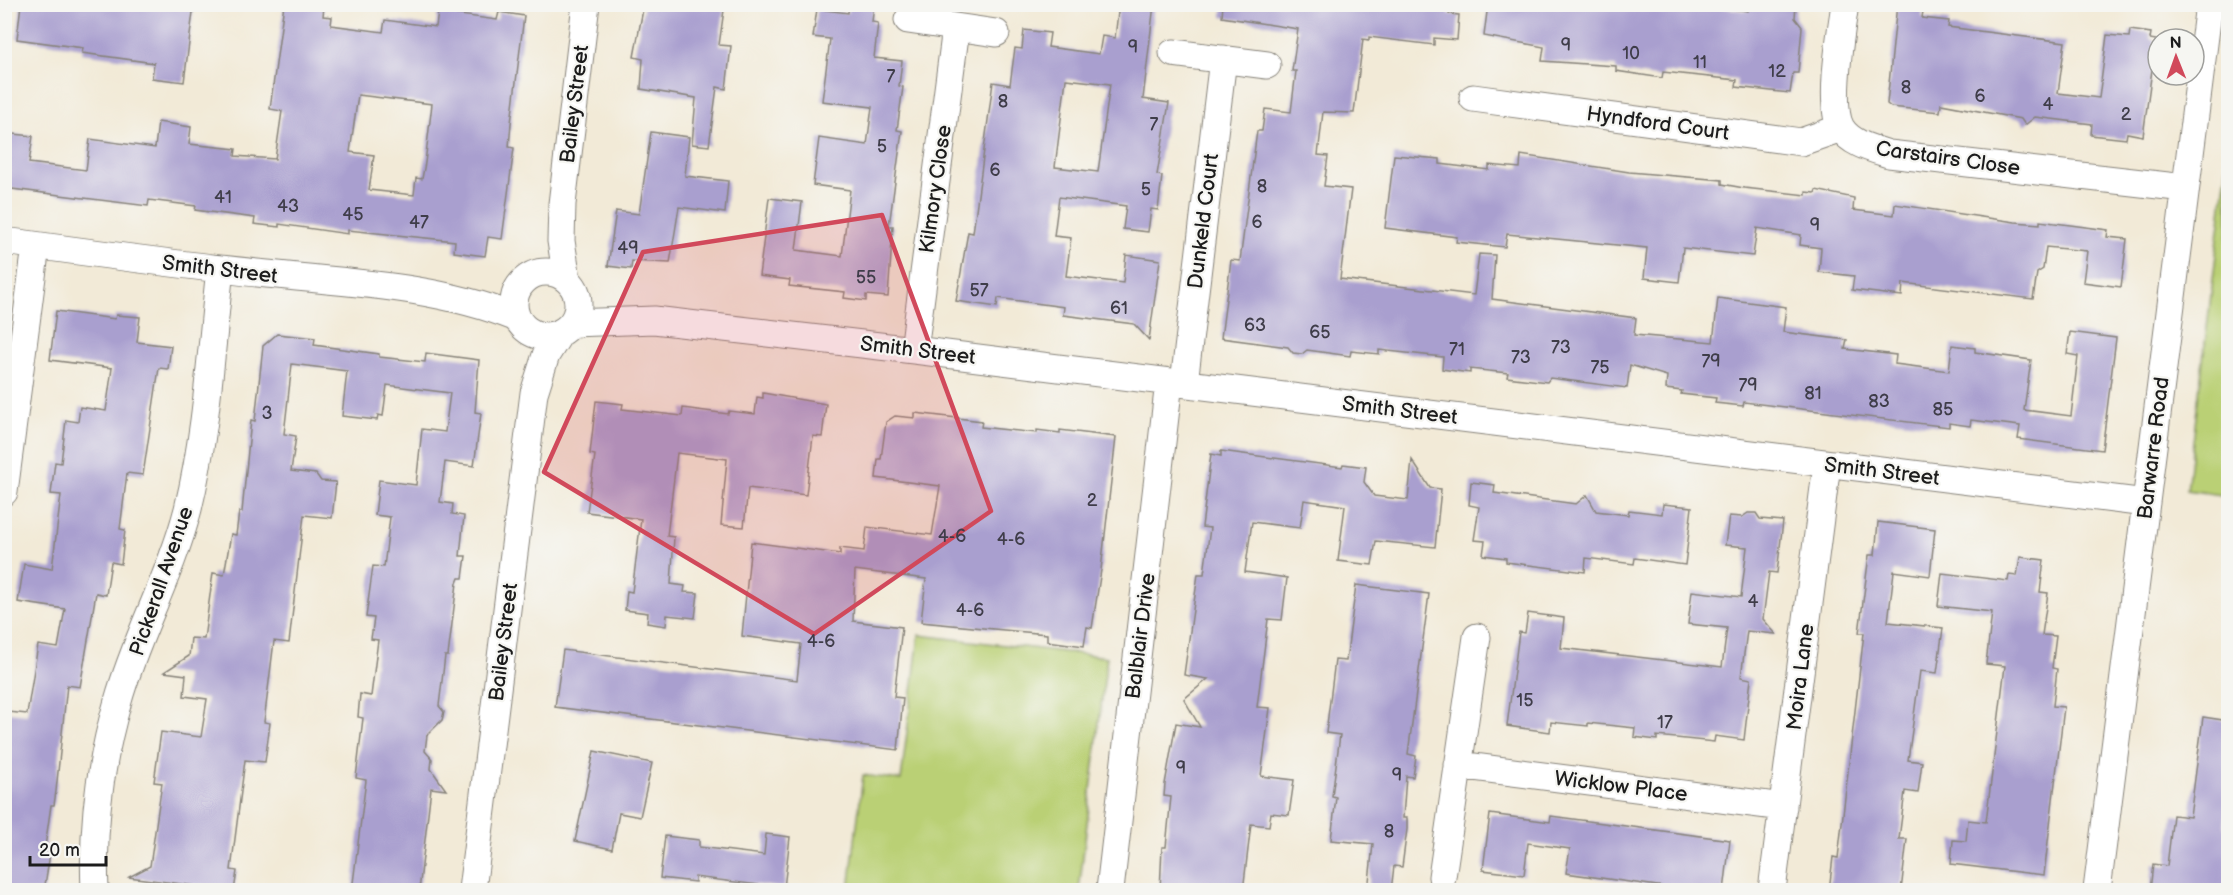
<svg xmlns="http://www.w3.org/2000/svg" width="2233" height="895" viewBox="0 0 2233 895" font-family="'Balsamiq Sans',sans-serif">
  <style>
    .green { fill: #bad074; stroke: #6b7648; stroke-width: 1.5 }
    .building { fill: #a99fcf; fill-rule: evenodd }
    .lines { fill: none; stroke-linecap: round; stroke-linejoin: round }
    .minor-casing { stroke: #87837a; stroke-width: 29 }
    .minor { stroke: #fff; stroke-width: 27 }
    .marked { fill: #d1495b; fill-opacity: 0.2; stroke: #d1495b; stroke-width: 4.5; stroke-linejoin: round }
    .labels { text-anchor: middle; stroke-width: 4.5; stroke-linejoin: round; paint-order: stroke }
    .number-label { font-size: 18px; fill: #3f3d49 }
    .street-label { font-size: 21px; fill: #1c1c1c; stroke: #f6f6f2 }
  </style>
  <rect width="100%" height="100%" fill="#f6f6f2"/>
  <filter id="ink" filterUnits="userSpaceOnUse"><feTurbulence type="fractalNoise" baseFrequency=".0167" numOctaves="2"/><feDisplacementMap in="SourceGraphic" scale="12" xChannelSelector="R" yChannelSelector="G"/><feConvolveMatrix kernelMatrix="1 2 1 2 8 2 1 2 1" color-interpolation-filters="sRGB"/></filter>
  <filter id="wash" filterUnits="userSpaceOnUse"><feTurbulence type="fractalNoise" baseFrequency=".008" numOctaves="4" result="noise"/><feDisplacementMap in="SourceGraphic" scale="24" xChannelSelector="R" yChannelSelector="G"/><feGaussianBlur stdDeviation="1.35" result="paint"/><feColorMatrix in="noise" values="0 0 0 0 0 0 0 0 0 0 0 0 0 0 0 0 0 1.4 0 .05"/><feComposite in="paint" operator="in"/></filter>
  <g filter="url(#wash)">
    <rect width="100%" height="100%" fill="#f2ead7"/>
    <path class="green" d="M2228,157V496L2187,490Z
      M919,635L1107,657L1079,890H849L863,775L901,780Z"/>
    <g id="blocks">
      <path class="building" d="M21,4H194L184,82L152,78L154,63L82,53L83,48L17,39Z
        M284,4L324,6L323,16L332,17L331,25L383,32L385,20L436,27L438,12L497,20L499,12L524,16L511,123L509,147L514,148L502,239L488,237L485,256L454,252L455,241L348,230V234L279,224V227L254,224L255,218L195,210L196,206L149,200L148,206L4,188V133L33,136L29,163L86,170L90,139L155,148L158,122L191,127L189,144L236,149L235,156L275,159L282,111L270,109ZM358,95L432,104L425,163L422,179L416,178L414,195L369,190L374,155L350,152Z
        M644,4H712L711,8L724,10L719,45L731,46L726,89L717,87L709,146L692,144L696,98L641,89L643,59L634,57Z
        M849,4H874L872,22L878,23L874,58L902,61L899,86L903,87L897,130L902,131L889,226H893L888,297L866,295V301L844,298L845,292L789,286L790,280L759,276L769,198L802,202L796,250L842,256L850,190L813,185L819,138L867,145L872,107L822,101L830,39L813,37L817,9L848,13Z
        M1119,4H1154L1143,99L1169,103L1157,175L1162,176L1158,210L1151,209L1148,232L1123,229L1126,206L1059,197L1054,236L1071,238L1066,276L1123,283L1126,255L1160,260L1149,340L1134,324L1063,315L1064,307L998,298L997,307L956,301L968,232L973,233L993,82L1010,85L1015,48L1022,49L1024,30L1050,33L1048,47L1099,54L1102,36L1115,38ZM1066,79L1110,84L1098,172L1055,167Z
        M1223,4H1450L1449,14L1459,15L1457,40L1434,38V45L1369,37V40L1363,39L1354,113L1323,112L1318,155L1328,156L1324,186L1351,189L1340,279L1474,295L1479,254L1495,255L1492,299L1636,318L1634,335L1713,342L1718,298L1786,307L1783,332L1847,340L1845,349L1896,355L1895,364L1949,371L1952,345L1975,348V352L2031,360L2024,410L2071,416L2078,356L2067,354L2070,332L2116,338L2102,450L2018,439L2020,426L1971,420L1970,426L1949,423V427L1744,402L1743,406L1715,403L1716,398L1681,394L1682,391L1666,389L1667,376L1630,365L1627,388L1550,378L1547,382L1507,377L1508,373L1470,369V373L1442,369L1443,357L1379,350V354L1351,351L1350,356L1307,350L1302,354L1293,353L1288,347L1221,338L1231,260L1240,261L1257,131H1262L1265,109L1291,112L1296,71H1292L1298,29L1222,17Z
        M1488,4H1692L1748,11L1749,4H1796L1795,18L1802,27L1798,73H1793L1790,93L1736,87L1737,80L1663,72L1662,78L1616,71V66L1542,61L1544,47L1484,36Z
        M1897,4H1924L1922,18L1949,21L1948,27L2065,42L2058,93L2099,98L2107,35L2129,37L2130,30L2151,33L2150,39L2156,40L2143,136L2127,133L2126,139L2091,135L2092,124L2035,117L2025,125L2021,119L1941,104L1940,112L1891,107L1887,104Z
        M651,132L689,137L685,176L728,181L725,213L679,207L670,263L632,261L631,269L608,266L616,211L639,214Z
        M1394,155L1440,159V164L1489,170V165L1520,168L1521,155L1629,172L1722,180V184L1744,188L1806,195V192L1815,193L1816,190L1854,198L1853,210L1894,215L1895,204L2015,222L2040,224V221L2108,230L2107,237L2127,239L2121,287L2083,282L2087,251L2046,247L2043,269L2037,273L2033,299L1903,283L1902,296L1852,290L1854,276L1819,272L1821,248L1800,245L1801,235L1757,228L1753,256L1683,248L1679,282L1644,278L1647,248L1507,234L1505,247L1456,242L1457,237L1385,228Z
        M56,311L115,319L116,315L140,317L137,342L171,346L168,369L159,368L143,475L127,473L120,529L125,530L121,564L111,562L106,595L96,593L80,687L67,685L56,791L54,805H51L44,854H50L44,891H4V747L9,712L27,714L38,645L58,648L65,609L18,602L24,564L52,569L61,495L51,494L55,462L61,463L66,420L78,422L80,407L106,411L112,368L50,360Z
        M277,334L315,338L314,345L379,354V357L425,362L426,353L479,360L475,412L481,413L474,466L445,462L440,502L453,504L452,514L464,516L460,556H466L463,578H459L457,583L448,656H445L439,706L444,712L442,720L427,735L425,751L432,759L431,769L446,790L431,788L419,891H352L366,780L356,778L363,718L358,717L360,694L371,696L378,640L371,639L374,618L366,617L373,566L384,567L390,517L375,515L379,480L416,485L422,429L445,432L450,393L387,385L383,416L378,415L377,420L342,416L347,371L292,364L284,434L296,436L291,471L316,474L321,481L336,482L332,518L304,515L289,643L274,641L264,722L270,723L265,762L245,760L231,870L237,871L234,891L129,877L150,866L162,783L154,782L161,732L201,737L207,699L184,696L186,675L164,672L189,656L191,638L204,639L213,573L224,575L231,534L236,535L239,512H242L251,420L255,421L263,346Z
        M763,393L826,404L822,437L813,436L806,495L748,488L744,527L721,525L727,459L677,453L667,536L674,537L671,584L685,586L684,592L698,593L695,618L667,615L666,626L647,623L648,613L625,610L627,591L632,592L641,519L587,512L595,455L590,454L596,401L623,404L622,409L682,416L683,408L728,414L729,411L755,414L757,397L763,398Z
        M915,413L982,421L981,427L1037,433V430L1060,433V430L1116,437L1101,570L1092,628L1087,627L1084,646L1047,641V634L921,622L926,579L855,570L853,621L902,627L894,697L903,698L898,750L555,707L563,650L797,680L801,644L742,636L751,542L840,554V548L864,551L867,527L932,535L940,486L876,478L878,459H881L886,422L895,416L915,418Z
        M1221,451L1342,467L1343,464L1366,467L1364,482L1374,496L1408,500L1412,460L1430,488L1441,489L1435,547L1376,541L1372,565L1338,561L1345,506L1304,500L1300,528L1252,522L1245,572L1287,578L1282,620L1268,619L1257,707L1270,708L1261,776L1294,780L1289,815L1271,813L1269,826L1251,824L1243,891H1160L1162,847H1166L1171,797L1164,796L1165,784L1176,723L1200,727L1184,699L1208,679L1184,675L1198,574H1204L1210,528L1202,527L1211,454L1221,456Z
        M1471,482L1495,485L1494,493L1576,504L1587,495L1596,511L1628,515L1629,510L1662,514L1663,504L1692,507L1685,565L1635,558L1634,564L1586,558L1585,572L1506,562V558L1483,555L1485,541L1474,540L1479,507L1469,505Z
        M1748,513H1756L1760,519L1783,521L1777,573L1769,572L1763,619L1776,634L1747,631L1741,677L1751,679L1744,740L1715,736L1714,742L1657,736V740L1634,737L1635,728L1588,723V726L1551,722L1550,732L1507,726L1519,632L1525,633L1528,613L1564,618L1561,648L1722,667L1727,628L1688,624L1692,591L1741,597L1747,547L1725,545L1729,516L1742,517Z
        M1878,522L1935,529L1930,576L1894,571L1888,622L1943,628L1937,673L1920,671L1908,760L1922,762L1918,793L1905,791L1899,839H1907L1901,891H1829L1833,857L1838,858L1864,633H1859L1869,555H1875Z
        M2020,557L2044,560L2040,592L2048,593L2042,635L2056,636L2052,668L2057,669L2053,706L2064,707L2044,875L1951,864L1953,840L1966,841L1968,820L1986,822L2005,666L1986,664L1992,612L1938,606L1942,573L2008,581L2009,575L2017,576Z
        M1356,585L1429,594L1408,754L1416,756L1413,777L1406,776L1403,818H1407V829L1402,867L1394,866L1391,891H1368L1373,844L1331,840L1336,797L1332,796L1340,735L1326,733L1335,660L1346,661Z
        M2203,717L2229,721V793L2224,828L2229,829V891H2150L2153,864L2167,866L2173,815L2190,817Z
        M594,751L652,763L640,817L619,813L612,849L575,841Z
        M1490,814L1550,822L1551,816L1730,840L1724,891H1693L1566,873L1570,849L1528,843L1524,875L1483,870Z
        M766,834L790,837L784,888L695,877V882L660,878L665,836L699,840V847L764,855Z"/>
    </g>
  </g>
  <g filter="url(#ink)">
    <use href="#blocks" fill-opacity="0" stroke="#87837a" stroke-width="1.5"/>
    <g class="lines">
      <defs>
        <path id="minor" d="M1845,4C1841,32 1828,105 1841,128C1851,144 1873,149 1889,154L2185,188
          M908,20L996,33
          M1173,53L1267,65
          M1473,98L1801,142L1841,128
          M4,241C92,253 179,265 267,274C352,283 438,286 517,318
          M514 304a32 32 0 1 1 64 0a32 32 0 1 1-64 0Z
          M567,279L561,241L562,204L586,4
          M572,323L654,320L914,350L2146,503
          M914,350L956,28
          M1184,383L1223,59
          M4,492L36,246
          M1458,765L1783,807
          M1442,877L1477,637
          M95,890C92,827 100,763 118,701C136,636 171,575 188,509C207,431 211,349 220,269
          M472,890L534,393L546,355L560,333
          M1110,890L1169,382
          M1772,890L1827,464
          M2097,890L2209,4"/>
      </defs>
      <use href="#minor" class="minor-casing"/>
      <use href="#minor" class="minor"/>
    </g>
  </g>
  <path class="marked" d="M882,215L991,511L814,634L544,472L643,252Z"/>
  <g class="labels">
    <g class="number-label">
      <text x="1566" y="51">9</text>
      <text x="1133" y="53">9</text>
      <text x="1631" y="59">10</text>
      <text x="1700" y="68">11</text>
      <text x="1777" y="77">12</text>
      <text x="891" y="82">7</text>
      <text x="1906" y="93">8</text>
      <text x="1980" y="102">6</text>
      <text x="1003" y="107">8</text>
      <text x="2048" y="110">4</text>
      <text x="2126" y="120">2</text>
      <text x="1154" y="130">7</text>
      <text x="882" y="152">5</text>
      <text x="995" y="176">6</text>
      <text x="1262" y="192">8</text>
      <text x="1146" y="195">5</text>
      <text x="223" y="203">41</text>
      <text x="288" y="212">43</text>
      <text x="353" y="220">45</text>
      <text x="419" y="228">47</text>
      <text x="1257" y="228">6</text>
      <text x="1815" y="231">9</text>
      <text x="628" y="254">49</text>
      <text x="866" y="283">55</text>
      <text x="979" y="296">57</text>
      <text x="1119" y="314">61</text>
      <text x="1255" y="331">63</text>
      <text x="1320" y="338">65</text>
      <text x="1561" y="353">73</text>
      <text x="1457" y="355">71</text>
      <text x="1521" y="363">73</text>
      <text x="1711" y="367">79</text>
      <text x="1600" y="373">75</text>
      <text x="1748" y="391">79</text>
      <text x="1813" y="399">81</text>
      <text x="1879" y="407">83</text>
      <text x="1943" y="415">85</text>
      <text x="267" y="419">3</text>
      <text x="1092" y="506">2</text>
      <text x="952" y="542">4-6</text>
      <text x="1011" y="545">4-6</text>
      <text x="1753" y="607">4</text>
      <text x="970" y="616">4-6</text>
      <text x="821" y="647">4-6</text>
      <text x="1525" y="706">15</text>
      <text x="1665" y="728">17</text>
      <text x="1181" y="774">9</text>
      <text x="1397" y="781">9</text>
      <text x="1389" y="837">8</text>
    </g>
    <g class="street-label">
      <text transform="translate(574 104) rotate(-83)" y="7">Bailey Street</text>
      <text transform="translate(1658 123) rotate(8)" y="7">Hyndford Court</text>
      <text transform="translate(1948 158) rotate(8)" y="7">Carstairs Close</text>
      <text transform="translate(935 189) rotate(-82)" y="7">Kilmory Close</text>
      <text transform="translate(1203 221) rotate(-83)" y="7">Dunkeld Court</text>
      <text transform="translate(220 269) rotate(7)" y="7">Smith Street</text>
      <text transform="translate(918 350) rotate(7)" y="7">Smith Street</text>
      <text transform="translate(1400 410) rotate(7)" y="7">Smith Street</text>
      <text transform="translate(2153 448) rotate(-83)" y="7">Barwarre Road</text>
      <text transform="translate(1882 471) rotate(7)" y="7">Smith Street</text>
      <text transform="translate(161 581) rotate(-71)" y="7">Pickerall Avenue</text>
      <text transform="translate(1140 636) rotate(-83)" y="7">Balblair Drive</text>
      <text transform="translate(503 642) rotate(-83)" y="7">Bailey Street</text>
      <text transform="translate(1800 677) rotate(-83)" y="7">Moira Lane</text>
      <text transform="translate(1621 786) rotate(7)" y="7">Wicklow Place</text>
    </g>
  </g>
  <rect width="2233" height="895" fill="none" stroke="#f6f6f2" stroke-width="24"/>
  <g transform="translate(2176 57) rotate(359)"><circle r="28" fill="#f6f6f2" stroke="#9f9f9c" stroke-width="1.5"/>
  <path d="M0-4.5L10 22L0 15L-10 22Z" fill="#d1495b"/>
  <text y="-9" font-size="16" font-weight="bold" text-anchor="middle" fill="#1c1c1c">N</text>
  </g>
  <path d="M30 856v9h76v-9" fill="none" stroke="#1c1c1c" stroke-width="3"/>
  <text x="39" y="856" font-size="18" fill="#1c1c1c" stroke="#f6f6f2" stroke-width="4.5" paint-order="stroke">20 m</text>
</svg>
